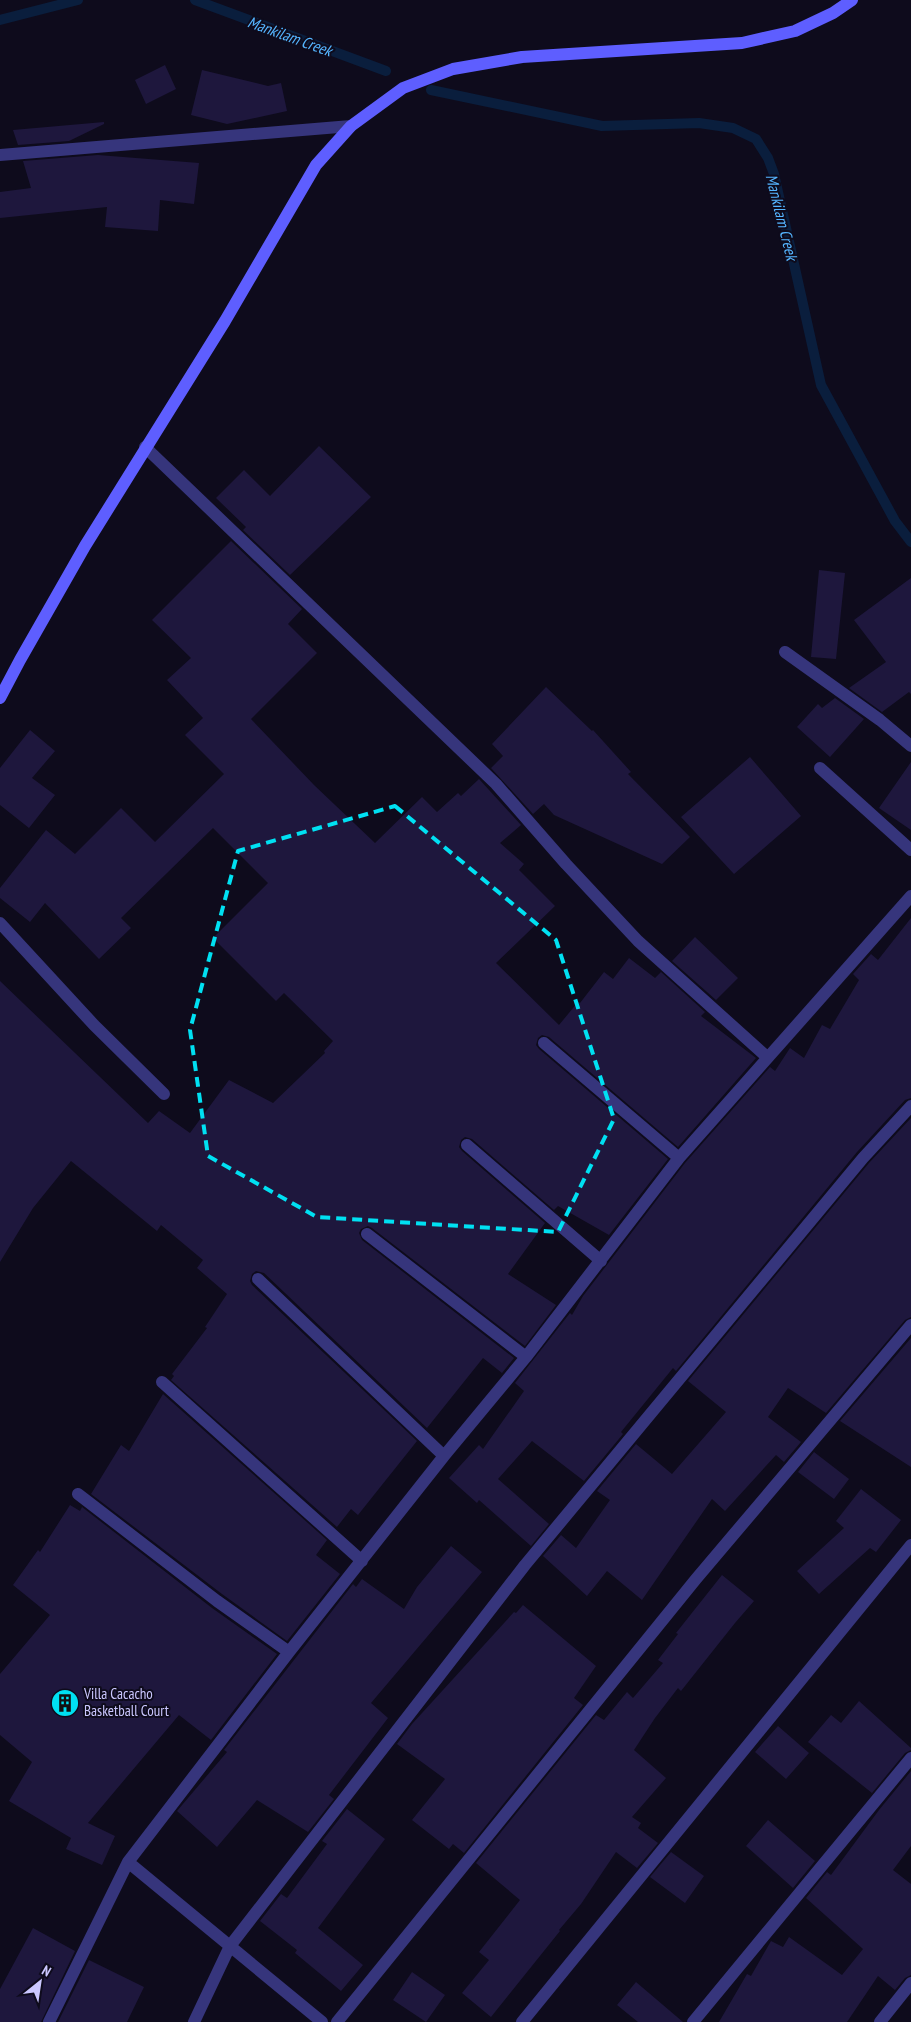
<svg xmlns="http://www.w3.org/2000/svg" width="911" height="2022" viewBox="0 0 911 2022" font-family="'PT Sans Narrow',sans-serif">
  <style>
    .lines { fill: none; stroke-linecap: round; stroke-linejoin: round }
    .stream { stroke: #0a1e3d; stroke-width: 10 }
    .building { fill: #1e173d }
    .street { stroke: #36357c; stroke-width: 12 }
    .secondary { stroke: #5e5eff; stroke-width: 12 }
    .marked { fill: none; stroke: #00e0f2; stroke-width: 4; stroke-dasharray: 10 6; stroke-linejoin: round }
    .labels { text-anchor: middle; stroke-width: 4; stroke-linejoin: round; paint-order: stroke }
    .poi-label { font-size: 15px; fill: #cbc7ff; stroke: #0e0b1c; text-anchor: start }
    .water-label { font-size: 16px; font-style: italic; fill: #55b5ff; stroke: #0e0b1c }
  </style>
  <rect width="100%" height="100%" fill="#0e0b1c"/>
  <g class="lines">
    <path class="stream" d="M195,0L386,71
      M0,20L78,0
      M431,90L602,126L699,123L733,128L756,139L768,158L774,174L821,385L895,521L911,542"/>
  </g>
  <path class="building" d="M165,65L176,89L146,104L135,80Z
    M202,70L268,86L281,83L287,111L227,124L191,115Z
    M104,122V124L69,141L18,145L13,130Z
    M98,155L199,163L194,204L160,200L158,231L105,227L107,207L0,218V192L31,188L23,161Z
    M319,446L371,497L290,575L243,530L246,527L216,498L244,470L270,496Z
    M231,541L302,609L288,624L317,653L251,719L314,785L375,843L422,797L437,812L458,793L461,796L479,779L521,825L500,843L524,864L519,870L555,906L496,963L559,1025L578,1002L580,1003L604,972L613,979L629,958L655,978L661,972L705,1012L701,1016L756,1058L678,1147L549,1037L542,1035L538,1038L536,1045L539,1049L668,1159L609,1235L558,1206L554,1210L472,1139L465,1137L461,1140L459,1147L462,1151L545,1223L508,1274L556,1305L525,1346L372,1228L368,1226L361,1229L359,1233L362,1240L514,1358L502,1373L483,1358L427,1428L264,1273L256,1271L252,1274L250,1281L252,1285L417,1441L358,1515L351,1509L337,1527L171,1380L174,1376L172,1374L207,1328L205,1327L227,1294L197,1268L203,1260L161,1225L157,1231L71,1161L33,1208L0,1262V981L148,1123L159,1111L190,1133L229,1080L273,1103L325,1053L324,1051L333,1041L284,993L276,1001L213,938L268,883L213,828L121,918L131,928L99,959L45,903L30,922L0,898V888L46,830L75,854L121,808L155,842L224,774L185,735L203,718L167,680L191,658L152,620Z
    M819,570L845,573L836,659L811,657Z
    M911,578V694L909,692L882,712L849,688L886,662L854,620Z
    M546,687L592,731L593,730L631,772L628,774L690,837L662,864L554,815L544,804L533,814L491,768L503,756L492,744Z
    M835,698L864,719L830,757L797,727L818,704L822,708Z
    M30,730L55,751L32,778L55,795L29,828L0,805V768Z
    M750,757L801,816L734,874L681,817Z
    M911,762V830L879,808Z
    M911,918V1098L905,1100L857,1152L676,1371L673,1368L621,1432L623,1434L584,1481L532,1441L498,1479L549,1524L531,1546L479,1500L477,1503L449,1478L479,1445L483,1449L524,1391L515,1383L570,1313L572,1315L583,1296L685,1163L770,1067L775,1071L790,1048L804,1058L822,1025L830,1029L859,980L853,974L871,954L878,960Z
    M695,937L738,978L716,1000L672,961Z
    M911,1118V1317L905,1320L826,1413L788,1388L768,1417L801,1442L784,1462L776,1455L725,1511L712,1499L642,1600L607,1571L587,1596L543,1556L561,1535L576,1548L610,1500L597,1491L636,1444L672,1474L726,1412L688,1381L869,1163Z
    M911,1338V1467L840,1421Z
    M163,1394L327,1540L316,1555L340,1574L287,1641L222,1594L91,1494L121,1445L129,1451Z
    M814,1452L849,1479L834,1499L798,1472Z
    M861,1489L901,1520L876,1552L870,1548L819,1594L797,1571L844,1528L836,1521Z
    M70,1505L80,1511L82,1507L212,1608L277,1654L211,1740L179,1715L88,1823L115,1836L102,1865L66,1849L71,1838L9,1801L32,1762L0,1735V1674L50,1615L13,1585L38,1550L40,1552Z
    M451,1546L482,1572L371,1703L388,1718L329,1795L334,1799L308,1832L257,1800L217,1847L177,1811L227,1752L224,1750L353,1584L356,1587L362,1579L404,1609L417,1587Z
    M722,1575L754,1601L735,1623L681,1691L678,1688L655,1718L634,1750L666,1778L632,1817L641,1823L638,1828L658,1843L637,1868L616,1852L581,1904L559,1930L560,1931L491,2017L462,1993L489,1960L479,1952L520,1900L476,1863L596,1715L604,1720L627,1692L633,1698L663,1663L658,1660L678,1634L676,1633Z
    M523,1605L596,1666L574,1698L583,1705L464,1853L453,1844L449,1849L412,1820L445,1779L397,1744L412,1724L514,1612L516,1613Z
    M859,1701L911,1748V1750L905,1753L872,1793L808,1742L831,1715L841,1723Z
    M778,1726L809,1753L786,1779L755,1752Z
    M911,1771V1846L893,1870L911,1884V1975L905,1978L895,1990L878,1976L847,2022H719L747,1974L751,1976L771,1941L783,1947L789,1937L842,1975L863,1949L806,1898L827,1872L831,1875L879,1810Z
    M347,1809L385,1839L318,1928L363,1965L341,1991L295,1953L297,1950L260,1921L281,1894L287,1898L327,1844L322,1841Z
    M768,1820L815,1861L793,1888L746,1846Z
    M671,1852L704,1876L685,1903L650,1877Z
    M33,1928L75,1951L41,2022H0V1989Z
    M89,1960L144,1987L127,2022H58Z
    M412,1972L445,1995L426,2022L393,2000Z
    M636,1982L683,2022H638L617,2005Z"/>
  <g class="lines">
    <path class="street" d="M0,155L351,126
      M145,447L496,784L566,864L638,941L767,1057
      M785,652L880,720L911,746
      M820,768L911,850
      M0,923L94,1025L164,1094
      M544,1043L679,1158
      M467,1145L601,1261
      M367,1234L526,1357
      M258,1279L444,1456
      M162,1382L362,1561
      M78,1494L217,1601L289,1652
      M128,1862L322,2022
      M49,2022L128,1862L289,1652L444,1456L526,1357L679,1158L911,896
      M194,2022L230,1946L525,1565L863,1158L911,1106
      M337,2022L696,1579L911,1325
      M522,2022L911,1545
      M693,2022L911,1758
      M880,2022L911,1983"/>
    <path class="secondary" d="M0,698L20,660L85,546L225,321L316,165L351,126L403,88L453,69L522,57L742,43L795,31L833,13L852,0"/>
  </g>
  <path class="marked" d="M395,806L556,940L614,1119L558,1232L317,1217L208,1156L190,1030L238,851Z"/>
  <defs>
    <symbol id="building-disc" viewBox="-11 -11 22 22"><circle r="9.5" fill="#00e0f2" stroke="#0e0b1c"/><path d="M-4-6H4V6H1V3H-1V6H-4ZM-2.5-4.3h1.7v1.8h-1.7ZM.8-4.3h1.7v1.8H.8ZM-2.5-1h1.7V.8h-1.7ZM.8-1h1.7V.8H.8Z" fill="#111"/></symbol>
  </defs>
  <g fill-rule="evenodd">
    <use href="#building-disc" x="49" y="1687" width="32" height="32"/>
  </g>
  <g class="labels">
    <g class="poi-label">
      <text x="84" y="1699">Villa Cacacho<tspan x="84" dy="17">Basketball Court</tspan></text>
    </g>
    <g class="water-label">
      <text transform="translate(290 36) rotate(20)" y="6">Mankilam Creek</text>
      <text transform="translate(782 217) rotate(76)" y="6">Mankilam Creek</text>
    </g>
  </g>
  <g transform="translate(40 1982) rotate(30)" stroke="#0e0b1c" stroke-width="4" paint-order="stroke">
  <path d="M0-4L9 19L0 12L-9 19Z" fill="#cbc7ff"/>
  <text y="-8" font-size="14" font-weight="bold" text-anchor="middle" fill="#cbc7ff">N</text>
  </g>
</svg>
